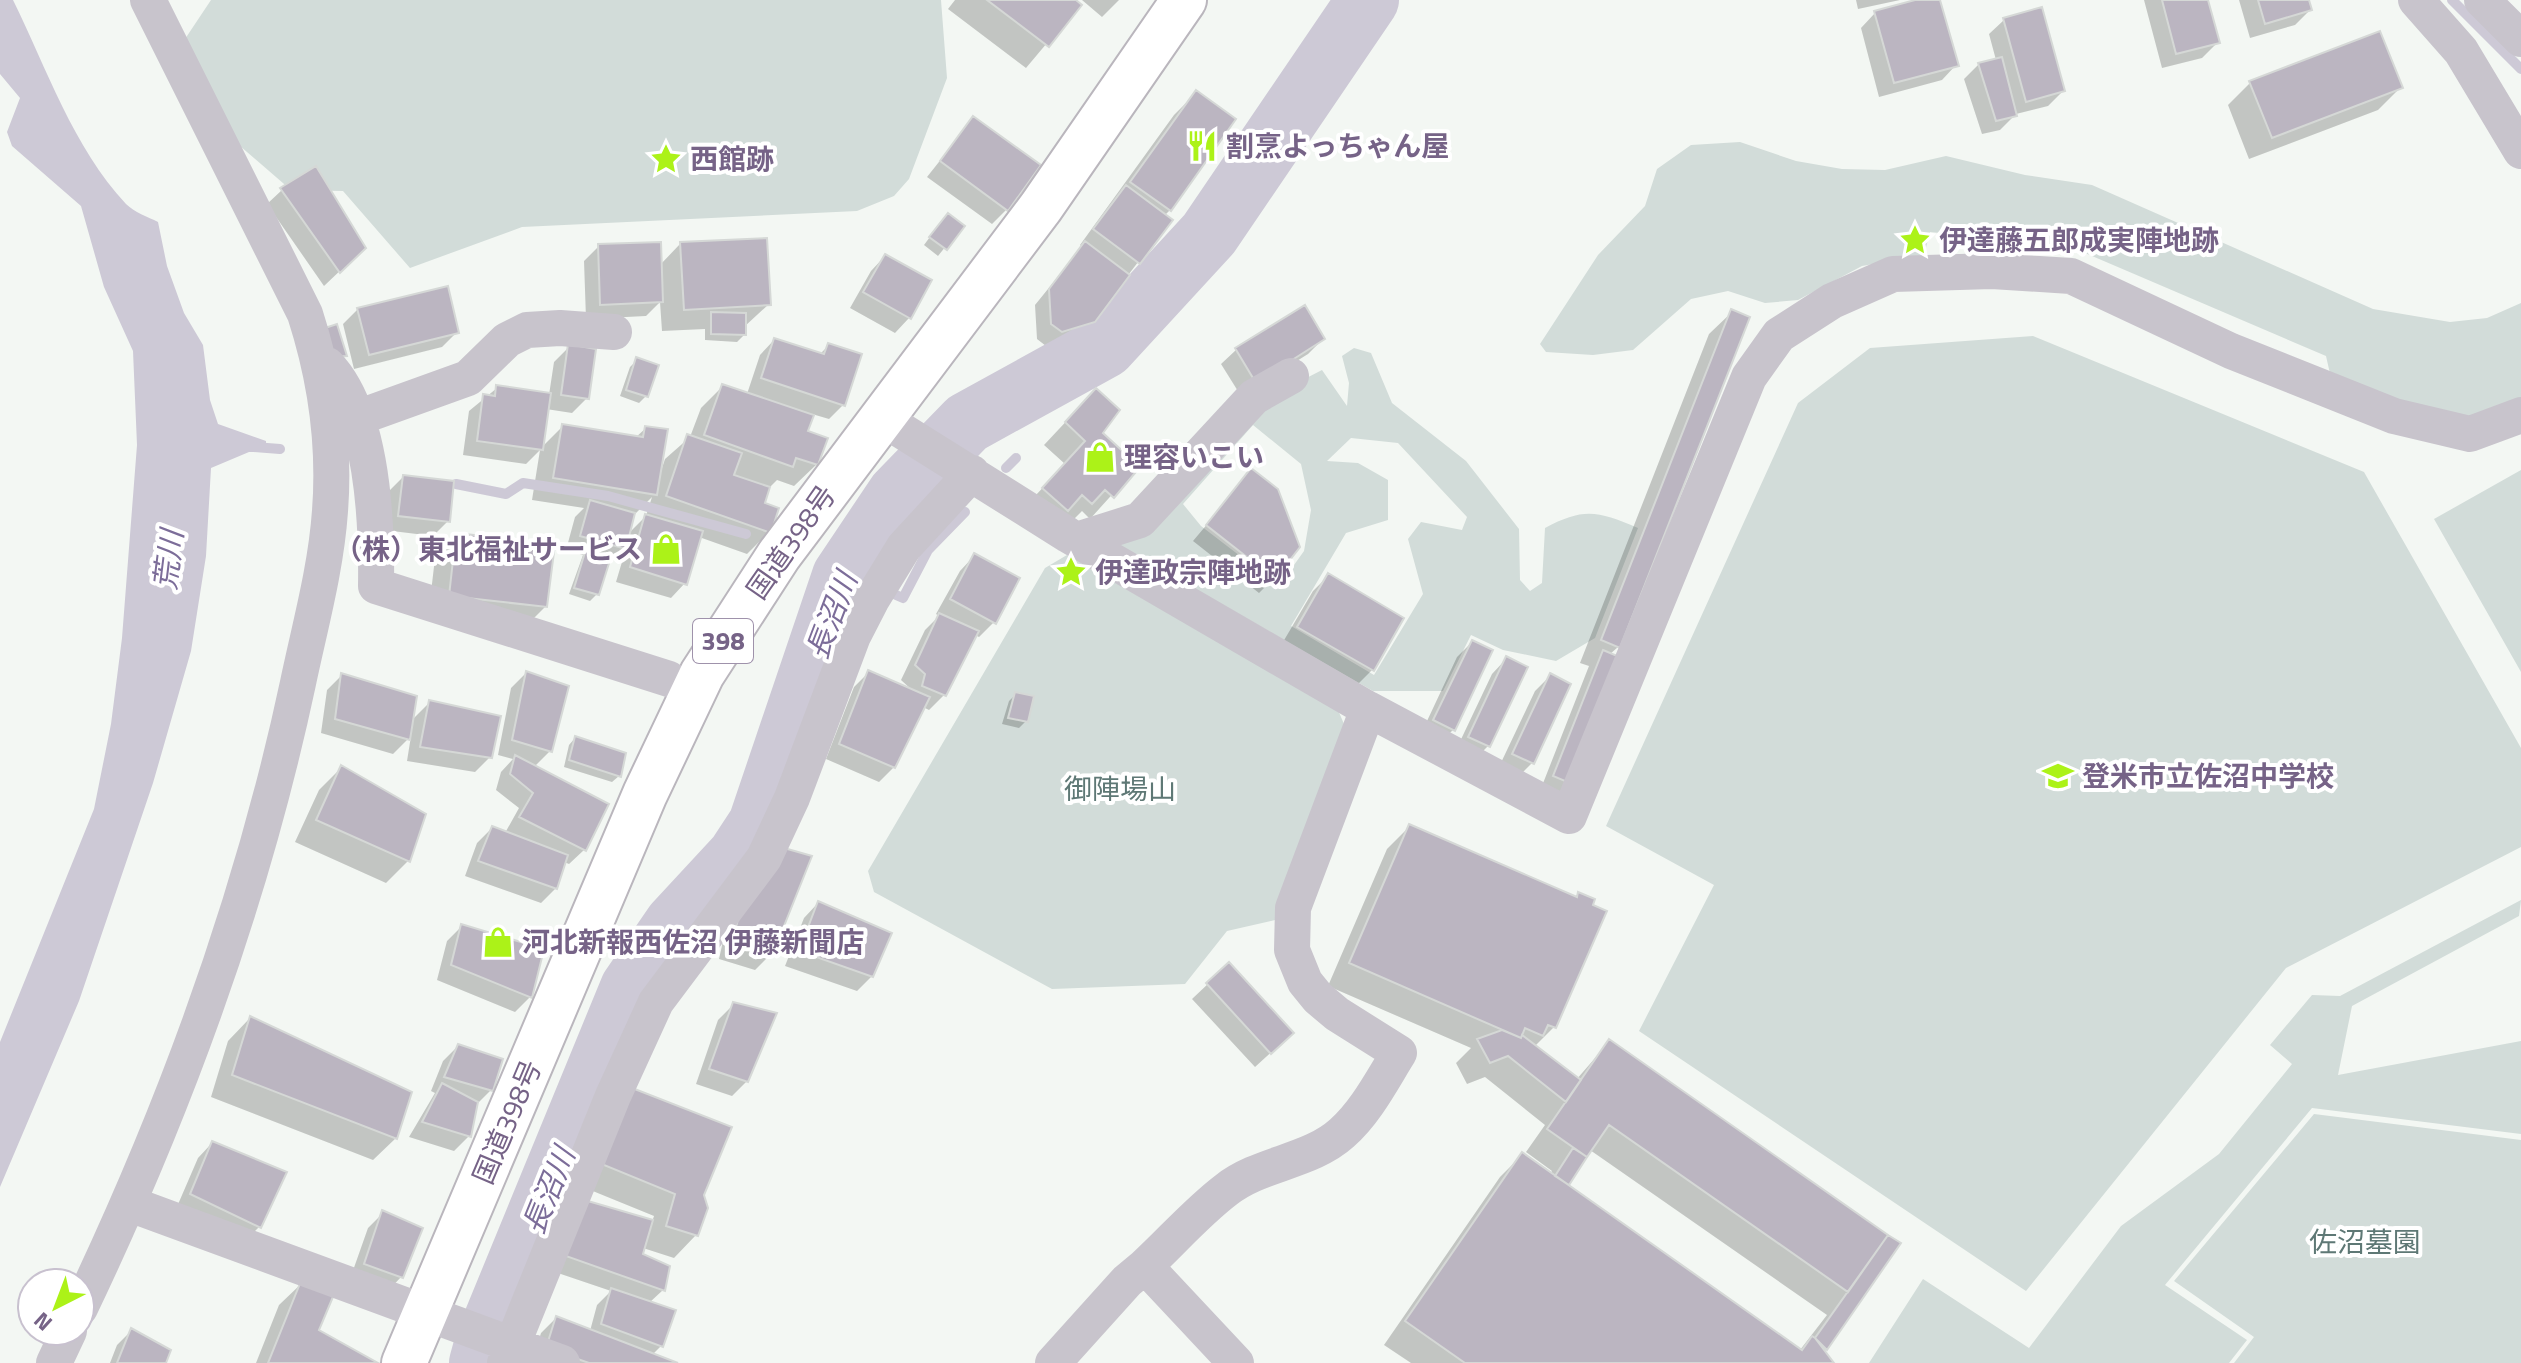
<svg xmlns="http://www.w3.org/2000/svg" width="2521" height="1363" viewBox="0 0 2521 1363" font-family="'Titillium Web','Noto Sans JP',sans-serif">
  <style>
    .green { fill: #d2dcd9; fill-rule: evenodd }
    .water { fill: #cdc9d6 }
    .shadow { fill: #0003; fill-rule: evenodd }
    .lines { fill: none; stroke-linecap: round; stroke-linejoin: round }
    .stream { stroke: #cdc9d6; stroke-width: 10 }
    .river { stroke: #cdc9d6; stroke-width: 62 }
    .building { fill: #bbb5c1; stroke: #d5d8d6; stroke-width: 2 }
    .highway-casing { stroke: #bab6bd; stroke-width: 48 }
    .minor { stroke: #c8c4cc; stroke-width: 36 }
    .highway { stroke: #fff; stroke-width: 44 }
    .labels { text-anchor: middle; stroke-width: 8; stroke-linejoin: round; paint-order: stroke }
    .shield { fill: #fff; stroke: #9f92ab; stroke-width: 2 }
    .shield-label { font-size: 26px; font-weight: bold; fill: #766387 }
    .poi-label { font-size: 28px; font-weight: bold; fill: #766387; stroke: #fff; text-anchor: start }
    .street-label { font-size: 28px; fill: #766387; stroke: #fff }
    .park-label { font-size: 28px; fill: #5e7875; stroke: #fff }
    .water-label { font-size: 30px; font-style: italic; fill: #7c6d99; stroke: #fff }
  </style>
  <rect width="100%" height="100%" fill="#f3f7f3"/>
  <path class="green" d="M211,0H941L947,78L909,179L894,196L857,211L522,227L410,268L343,191L291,190L240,146L185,39Z
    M1740,142L1796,161L1842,169L1885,170L1946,156L2025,175L2092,185L2373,309L2450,322L2487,318L2521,303V404L2471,425L2331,378L2326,356L2071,247L1930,232L1924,255L1862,266L1798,300L1765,303L1728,291L1691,299L1633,350L1593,355L1546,352L1540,344L1598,255L1645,206L1657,169L1691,145Z
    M2033,336L2364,472L2521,748V847L2286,968L2026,1291L1639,1031L1714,885L1606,826L1798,403L1870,348Z
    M1354,348L1371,353L1392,403L1466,461L1519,529L1520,580L1530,591L1542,583L1545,528C1584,507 1598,511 1638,528L1595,638L1556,661L1503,650L1471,635L1443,691H1373L1113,542L1258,403L1322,370L1347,406L1349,383L1342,356ZM1253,425L1301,464L1311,510L1304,551L1279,586L1201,526L1183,504ZM1351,438L1398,443L1467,517L1462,530L1421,522L1408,539L1423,594L1374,675L1291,626L1346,533L1388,520V480L1358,463L1327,461Z
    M2521,470V672L2434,519Z
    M1067,555L1338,710L1344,724L1275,920L1227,931L1185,984L1052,989L874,892L868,871L1045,568Z
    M2521,900L2519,916L2352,1006L2338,1075L2521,1041V1134L2312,1108L2165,1285L2247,1340L2229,1363H1869L1923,1279L2029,1348L2121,1226L2219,1154L2292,1064L2270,1045L2312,995L2340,996Z
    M2314,1114L2521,1140V1363H2234L2254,1337L2174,1281Z"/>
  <path class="water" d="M0,0H13C47,69 73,147 126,204C134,212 148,217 158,222L167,266L184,313L203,345L210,400L218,424L266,441V452H249L211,468L206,556L191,651L153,783L79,1001L0,1187V1042L94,809L111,724L122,638L137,445L133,351L104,287L81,206L12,146L7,132L20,98L0,74Z"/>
  <path class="shadow" d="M955,0H1072L1079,5L1026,68L948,9Z
    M1082,0H1119L1102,17Z
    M1856,0H1900L1858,9Z
    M1923,0H1938L1956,65L1942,80L1879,97L1861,28L1875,13Z
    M2144,0H2206L2217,43L2202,58L2162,68Z
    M2239,0H2307L2310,10L2295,25L2250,38Z
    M2004,20L2063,91L2048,106L2016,114L2000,130L1982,134L1964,79L1979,64L1996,60L1989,34Z
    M2250,83L2400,88L2378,110L2249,159L2228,105Z
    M1196,93L1170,210L1164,216L1170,220L1094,320L1078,336L1046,346L1037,339L1035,305L1082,247L1080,245L1174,115Z
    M973,119L1006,210L992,224L927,177Z
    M282,190L364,248L324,286L267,204Z
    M941,222L962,226L938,256L924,245Z
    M680,244L769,304L744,327V335L737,342L705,340V329L662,331L660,302L646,316L586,319L584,261L599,246L660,265Z
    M885,256L909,318L895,333L850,308L871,271Z
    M358,309L457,332L442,347L354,369L343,324Z
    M1732,312L1618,647L1609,655L1570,783L1556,798L1540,791L1589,666L1580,663L1709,334Z
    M1323,339L1308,354L1241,396L1221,364L1236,350Z
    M774,340L819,355L829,345L843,405L829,419L812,414L805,432L817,464L794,486L777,480L769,488L763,504L769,532L747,554L699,537L685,583L671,598L616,582L627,545L609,563L597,594L590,601L569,594L583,555L566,550L575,517L584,508L532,500L540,450L526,464L463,455L469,411L497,388L549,395L554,362L569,347L587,398L572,413L546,409L541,448L563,426L635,438L646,428L662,468L665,459L690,437L701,408L723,386L747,394L760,355ZM652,497L646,516L628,534L632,517Z
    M637,360L646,396L639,403L620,396L630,367Z
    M1074,413L1137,467L1090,519L1082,511L1069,524L1021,511L1065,464L1044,445Z
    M1252,471L1274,578L1259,593L1193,541Z
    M403,477L448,521L433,536L384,530L388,492Z
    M457,535L545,607L523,629L428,618L435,558Z
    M974,556L994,622L979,637L975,635L944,695L929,710L923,707L894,767L879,782L826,759L854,687L869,672L913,691L901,680L925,630L939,616L936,614L960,571Z
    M1328,576L1402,618L1372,670L1357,685L1283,642L1313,591Z
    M1472,642L1453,730L1438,744L1420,736L1457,657Z
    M1506,659L1488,746L1473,761L1455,752L1492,674Z
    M526,673L550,751L534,767L584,850L569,864L564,862L556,888L541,903L465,876L477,843L492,828L505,833L519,808L496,790L501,772L513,759L498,755L511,688Z
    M342,675L411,721L430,702L490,757L475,772L407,761L411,736L393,754L321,733L327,690Z
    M1550,676L1569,685L1532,763L1517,778L1498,769L1535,691Z
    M1016,694L1026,721L1019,728L1002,724L1009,701Z
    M575,738L619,776L612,782L564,767L569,745Z
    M341,768L408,861L386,883L295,842L319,790Z
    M1409,827L1575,898L1579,894L1590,906L1604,912L1554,1027L1534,1047L1576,1080L1609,1042L1898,1244L1825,1350L1830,1363H1411L1384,1345L1500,1177L1522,1155L1550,1174L1552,1171L1526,1152L1545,1125L1485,1077L1467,1084L1456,1063L1471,1048L1328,986L1387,849ZM1590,1150L1827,1315L1800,1350L1566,1185Z
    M818,903L872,976L857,991L785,966L804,918Z
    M729,914L770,955L755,970L719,959Z
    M461,927L530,997L515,1012L437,980L447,941Z
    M1228,965L1277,1047L1255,1067L1192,999Z
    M733,1005L747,1081L732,1096L696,1084L718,1020Z
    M250,1018L396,1138L373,1160L211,1097L228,1041Z
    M458,1046L491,1090L475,1106L469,1136L454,1151L409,1137L435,1093L431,1091L443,1061Z
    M605,1111L702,1194L696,1235L674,1258L643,1248L640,1255L663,1290L649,1303L661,1346L652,1355L672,1363H532L541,1333L556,1318L590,1331L597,1305L611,1291L549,1270L582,1201L652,1222L654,1216L578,1185Z
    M212,1143L259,1227L244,1242L176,1209L198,1158Z
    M383,1213L401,1277L387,1292L350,1279L368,1228Z
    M302,1283L317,1331L376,1363H256L279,1305Z
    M132,1330L164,1363H110L117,1345Z"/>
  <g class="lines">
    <path class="stream" d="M2452,0L2521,69
      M254,447L280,449
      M1006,468L1016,458
      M456,484L506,494L523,483L608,496L746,534
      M896,595L903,598L928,550L965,512"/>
    <path class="river" d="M480,1363L486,1341L631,988L675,924L738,856L759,824L843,576L898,494L967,423L1105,347L1209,234L1368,0"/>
  </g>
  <path class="building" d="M987,0H1076L1082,5L1049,47Z
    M1915,0H1940L1959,66L1894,83L1874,11Z
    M2162,0H2208L2220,43L2176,54Z
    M2258,0H2309L2312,10L2265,24Z
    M2042,7L2065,91L2026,102L2003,18Z
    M2380,31L2403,88L2272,138L2249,81Z
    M2002,57L2017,116L1996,121L1978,63Z
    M1196,90L1236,119L1171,211L1130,182Z
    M973,116L1041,165L1008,211L940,161Z
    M316,166L366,248L340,273L280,188Z
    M1126,185L1173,220L1140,264L1093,229Z
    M948,213L965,226L947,250L929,237Z
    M767,238L771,305L684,310L680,242Z
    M1085,241L1130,275L1095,322L1062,332L1051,324L1049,289Z
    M661,242L663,302L600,305L598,244Z
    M885,254L932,280L911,319L863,292Z
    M448,286L459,333L369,355L357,308Z
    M1305,305L1325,339L1256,383L1235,348Z
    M1731,309L1750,317L1620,648L1601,640Z
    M711,312L746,313V335L711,334Z
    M337,324L347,356L331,357L322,329Z
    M774,338L824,354L828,343L862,354L845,406L761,378Z
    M568,344L596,349L589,399L561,395Z
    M636,357L659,365L648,397L626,390Z
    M722,384L814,415L808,431L828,438L818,465L796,458L793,467L704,435Z
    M496,385L551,393L543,450L477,441L483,394L495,396Z
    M1096,388L1120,410L1103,433L1140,467L1114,498L1105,490L1092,504L1082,495L1068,511L1042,488L1085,441L1065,422Z
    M562,424L643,437L645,426L668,429L657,495L553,478Z
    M687,434L742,453L734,475L770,487L765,503L779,508L771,533L666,496Z
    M1251,468L1278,489L1300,547L1275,579L1206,525Z
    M403,475L454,481L450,522L398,516Z
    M590,500L635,513L626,549L580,536Z
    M645,514L703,531L687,585L630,567Z
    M456,533L555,544L547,607L449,596Z
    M586,549L611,557L599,595L574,588Z
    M974,553L1020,578L996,624L950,599Z
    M1328,573L1404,618L1374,671L1297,627Z
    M939,613L979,631L946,696L922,686L925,674L915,665Z
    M1472,640L1493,650L1455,731L1433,720Z
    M1603,650L1622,658L1572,784L1553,776Z
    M1506,656L1528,667L1490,747L1468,737Z
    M868,670L930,697L895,768L839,744Z
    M526,671L569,686L552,752L512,740Z
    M341,673L417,696L410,740L335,719Z
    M1550,673L1571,684L1534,764L1512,754Z
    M1015,692L1034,696L1028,722L1008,718Z
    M429,700L501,716L492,758L420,747Z
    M575,736L626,753L621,777L569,760Z
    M515,755L609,804L586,851L519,817L533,793L510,774Z
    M341,765L426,814L410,862L316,820Z
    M1409,824L1577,897L1578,892L1595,899L1593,905L1607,911L1556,1028L1548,1025L1543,1036L1525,1028L1521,1038L1349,963Z
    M492,826L568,855L557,889L478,861Z
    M777,846L812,856L772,956L732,945L743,897Z
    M818,901L892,933L873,977L799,951Z
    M461,924L544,949L532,998L451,965Z
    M1229,962L1294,1033L1271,1054L1206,983Z
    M733,1002L777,1013L748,1082L709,1069Z
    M250,1016L412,1092L397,1139L232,1075Z
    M1502,1030L1521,1038L1522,1035L1581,1080L1566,1102L1508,1056L1490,1063L1477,1039Z
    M1609,1039L1888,1235L1848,1292L1609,1125L1587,1157L1547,1129Z
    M458,1044L503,1059L493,1091L444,1077Z
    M442,1083L478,1102L471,1137L422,1122Z
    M627,1086L732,1127L704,1195L708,1208L698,1236L666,1226L675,1194L599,1163Z
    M212,1141L287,1172L261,1228L190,1194Z
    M1573,1148L1587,1157L1569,1185L1555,1176Z
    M1522,1152L1802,1350L1812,1336L1815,1338L1834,1363H1465L1405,1321Z
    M581,1199L653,1220L643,1254L670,1266L665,1291L563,1255Z
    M382,1210L423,1228L403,1278L364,1264Z
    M1888,1235L1901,1243L1827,1350L1815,1338Z
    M301,1281L335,1292L319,1330L378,1363H268Z
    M611,1288L676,1310L663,1347L601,1324Z
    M556,1316L678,1363H589L546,1348Z
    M131,1328L171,1350L166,1363H117Z"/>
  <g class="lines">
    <defs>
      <path id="highway" d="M404,1363L645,794L702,674L779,555L1041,207L1184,0"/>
    </defs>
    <use href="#highway" class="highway-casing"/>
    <path class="minor" d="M2416,0L2461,51L2521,151
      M2482,0L2521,39
      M327,365C373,413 377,523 376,586L669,679
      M880,417L1068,535L1368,709L1293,908L1292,950L1305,982L1318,998L1337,1014L1399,1053C1382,1080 1366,1112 1342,1133C1310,1162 1260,1163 1226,1190C1197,1212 1172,1241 1145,1266
      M357,418L468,378L507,340L527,330L560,328L614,332
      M1077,540L1140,520L1254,397L1291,376
      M1368,709L1569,816L1749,377L1779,335L1832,301L1893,274L1992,271L2071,276L2231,351L2394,416L2470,434L2521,415
      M130,1204L562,1363
      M80,1308C175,1109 252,899 298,683C310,626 326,569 330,511C335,445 325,376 305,314L148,0
      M54,1363L69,1331
      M505,1363L613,1096L656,1002L764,858L792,798L853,636L872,599L904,547L972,473
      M1053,1363L1127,1281L1145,1266L1236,1363"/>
    <use href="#highway" class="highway"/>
  </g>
  <defs>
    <symbol id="restaurant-bare" viewBox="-9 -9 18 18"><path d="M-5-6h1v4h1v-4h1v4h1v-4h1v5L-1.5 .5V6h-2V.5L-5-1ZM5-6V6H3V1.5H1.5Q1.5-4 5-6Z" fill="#acf218" stroke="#fff" stroke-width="2.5" paint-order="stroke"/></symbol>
    <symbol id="sight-bare" viewBox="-9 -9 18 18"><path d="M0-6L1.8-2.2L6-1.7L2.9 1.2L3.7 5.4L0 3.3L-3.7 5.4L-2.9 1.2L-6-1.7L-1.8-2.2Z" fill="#acf218" stroke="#fff" stroke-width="2.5" paint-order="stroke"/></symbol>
    <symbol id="shop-bare" viewBox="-9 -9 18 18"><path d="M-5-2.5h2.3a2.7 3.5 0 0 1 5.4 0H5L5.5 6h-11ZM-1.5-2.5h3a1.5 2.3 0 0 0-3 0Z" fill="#acf218" stroke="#fff" stroke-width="2.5" paint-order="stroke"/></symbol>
    <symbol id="school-bare" viewBox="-9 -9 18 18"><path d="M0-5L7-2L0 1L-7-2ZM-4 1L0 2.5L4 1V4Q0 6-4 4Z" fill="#acf218" stroke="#fff" stroke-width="2.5" paint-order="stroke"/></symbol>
  </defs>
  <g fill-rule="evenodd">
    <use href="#restaurant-bare" x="1180" y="124" width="44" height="44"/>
    <use href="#sight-bare" x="644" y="137" width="44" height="44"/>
    <use href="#sight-bare" x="1893" y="218" width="44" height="44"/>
    <use href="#shop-bare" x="1078" y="435" width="44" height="44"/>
    <use href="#shop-bare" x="644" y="527" width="44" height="44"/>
    <use href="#sight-bare" x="1049" y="550" width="44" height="44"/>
    <use href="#school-bare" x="2036" y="754" width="44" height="44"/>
    <use href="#shop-bare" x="476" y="920" width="44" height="44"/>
  </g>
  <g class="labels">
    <rect class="shield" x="693" y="619" width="60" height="44" rx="6"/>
    <g class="shield-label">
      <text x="723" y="650">398</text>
    </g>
    <g class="poi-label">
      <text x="1226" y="156">割烹よっちゃん屋</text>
      <text x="690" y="169">西館跡</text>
      <text x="1939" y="250">伊達藤五郎成実陣地跡</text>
      <text x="1124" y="467">理容いこい</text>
      <text x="642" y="559" text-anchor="end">（株）東北福祉サービス</text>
      <text x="1095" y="582">伊達政宗陣地跡</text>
      <text x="2082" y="786">登米市立佐沼中学校</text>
      <text x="522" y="952">河北新報西佐沼 伊藤新聞店</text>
    </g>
    <g class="street-label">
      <text transform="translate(791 542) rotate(-55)" y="10">国道398号</text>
      <text transform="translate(507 1122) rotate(-67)" y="10">国道398号</text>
    </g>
    <g class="park-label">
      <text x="1120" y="799">御陣場山</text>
      <text x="2365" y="1252">佐沼墓園</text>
    </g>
    <g class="water-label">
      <text transform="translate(169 560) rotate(-83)" y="10">荒川</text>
      <text transform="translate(832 616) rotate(-69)" y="10">長沼川</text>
      <text transform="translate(549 1191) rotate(-68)" y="10">長沼川</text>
    </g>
  </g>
  <g transform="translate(56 1307) rotate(222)"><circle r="38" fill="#ffffff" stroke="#c8c1cf" stroke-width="2"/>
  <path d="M0-6L14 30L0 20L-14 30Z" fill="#acf218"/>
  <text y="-12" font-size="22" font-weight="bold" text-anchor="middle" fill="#766387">N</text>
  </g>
</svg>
